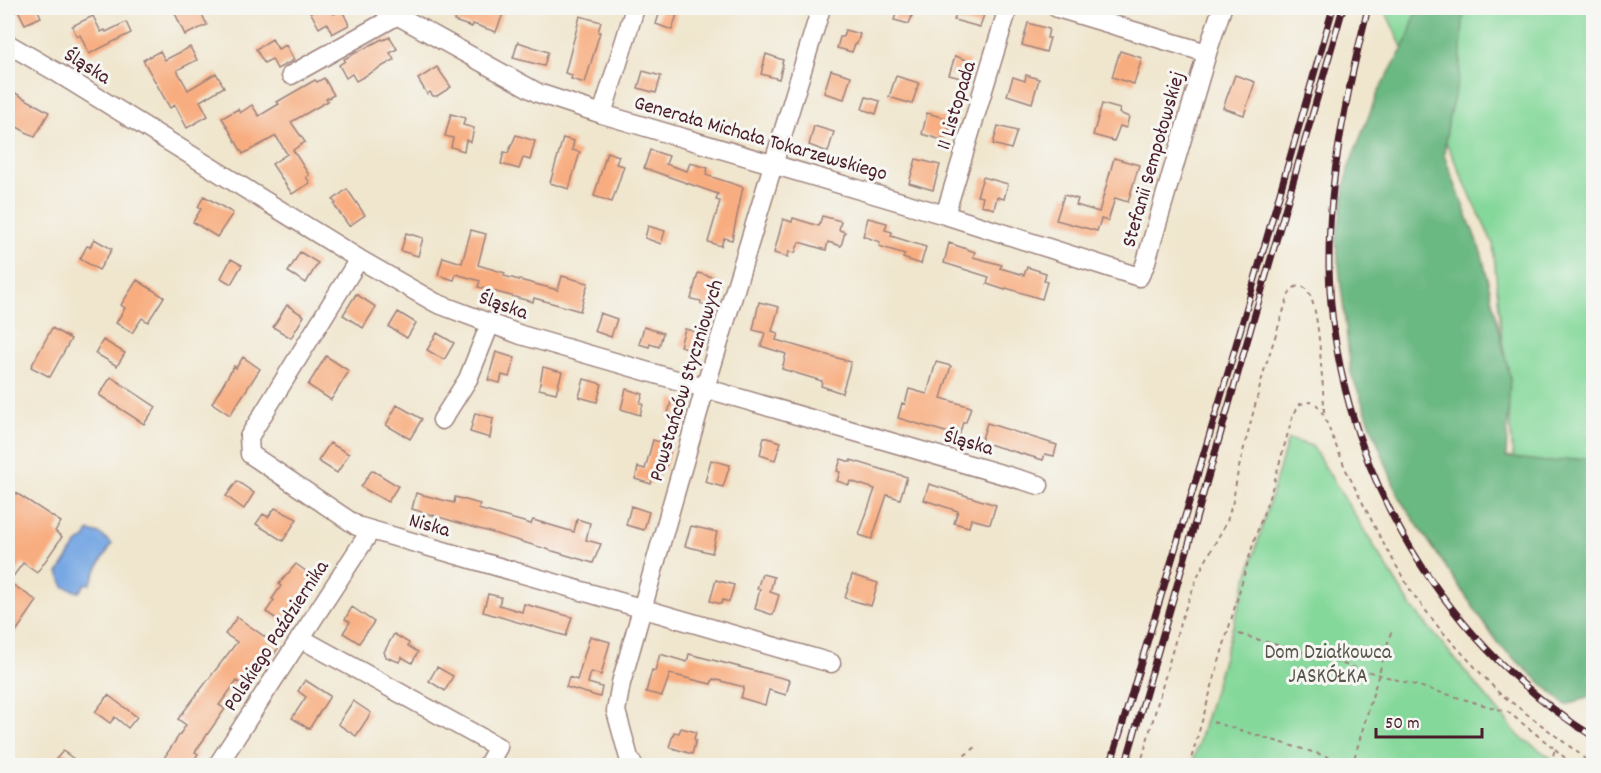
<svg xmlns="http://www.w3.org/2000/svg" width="1601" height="773" viewBox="0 0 1601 773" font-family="Dekko,sans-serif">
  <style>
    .green { fill: #84d89a; stroke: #677c62; stroke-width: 1.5 }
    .forest { fill: #6bb882; stroke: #5a6c56; stroke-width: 1.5 }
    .water { fill: #78a8e3; stroke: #616487; stroke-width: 1.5 }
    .building { fill: #f8ad80 }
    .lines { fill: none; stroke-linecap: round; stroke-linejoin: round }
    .minor-casing { stroke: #9d827c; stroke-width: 21 }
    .path { stroke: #9d827c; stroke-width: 2; stroke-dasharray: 4.5 4.5; stroke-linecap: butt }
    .minor { stroke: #fff; stroke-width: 18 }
    .rail-casing { stroke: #4a1f2b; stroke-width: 7 }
    .rail { stroke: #f6f6f2; stroke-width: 4.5; stroke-dasharray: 14; stroke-linecap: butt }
    .labels { text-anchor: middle; stroke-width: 6; stroke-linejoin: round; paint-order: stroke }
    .street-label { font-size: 21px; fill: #4a1f2b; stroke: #f6f6f2 }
    .park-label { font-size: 21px; fill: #5b564c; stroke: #f6f6f2 }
  </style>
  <rect width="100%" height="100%" fill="#f6f6f2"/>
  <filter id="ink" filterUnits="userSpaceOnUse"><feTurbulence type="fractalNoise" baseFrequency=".0167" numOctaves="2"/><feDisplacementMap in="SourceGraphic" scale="12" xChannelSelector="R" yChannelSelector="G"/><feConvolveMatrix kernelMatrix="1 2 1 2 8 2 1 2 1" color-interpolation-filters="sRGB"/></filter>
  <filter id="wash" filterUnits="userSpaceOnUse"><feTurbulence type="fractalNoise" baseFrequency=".008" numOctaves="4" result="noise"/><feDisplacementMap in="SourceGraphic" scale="24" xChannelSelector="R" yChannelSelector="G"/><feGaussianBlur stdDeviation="1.35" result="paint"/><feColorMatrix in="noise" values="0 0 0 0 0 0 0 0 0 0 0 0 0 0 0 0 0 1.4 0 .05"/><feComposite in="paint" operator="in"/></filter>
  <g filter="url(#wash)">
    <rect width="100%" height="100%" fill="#f0e6ce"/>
    <path class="green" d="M1384,8H1593V460L1514,467L1493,244Z
      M1288,439L1312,446L1411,606L1519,736L1562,765H1192Z"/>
    <path class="forest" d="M1417,8H1464L1459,78L1449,116L1444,155L1482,255L1510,377L1506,457L1548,462L1593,457V696L1566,705L1499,645L1399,498L1351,373L1336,241L1348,169L1378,92L1407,41Z"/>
    <path class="water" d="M89,531L100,534L112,544L100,563L90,584L86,583L79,592L64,587L58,573L76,545L86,537Z"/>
    <g id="blocks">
      <path class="building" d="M17,8H37L41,17L25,24Z
        M186,8H199L207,25L185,35L175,13Z
        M317,8H330L334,14L342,10L349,25L332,34L327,23L319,28L310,11Z
        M458,8H495L504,11L496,32L473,24L472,27L454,21Z
        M661,8L678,11L672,30L656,24Z
        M898,8L913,13L909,24L894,20Z
        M958,8L965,10V8H986L980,27L954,20Z
        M93,16L101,32L105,30L106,32L126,22L131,33L89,54L80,35L77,37L72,26Z
        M580,16L601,22L598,32H600L585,83L571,79L572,75L565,73Z
        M1028,23L1049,29L1047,38H1050L1046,52L1022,45Z
        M845,30L860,34L857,44H855L852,52L837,48L840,37H843Z
        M390,37L397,49L390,53L394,60L356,81L352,74L346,78L339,65L345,61L344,59L382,39L383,40Z
        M272,39L278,49L286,45L294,60L277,69L272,59L264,63L256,49Z
        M518,42L548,52L544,66L513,58Z
        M190,47L197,60L177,70L188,90L216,73L224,87L200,101L208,116L187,128L175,105L170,108L143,60L160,51L165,60Z
        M1120,51L1142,58L1134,84L1112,77Z
        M766,54L783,60L782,63L783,64L779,79L761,74Z
        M955,56L970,61L965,79L949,75Z
        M437,67L451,87L437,96H433L430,92L427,94L418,79Z
        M831,70L851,76L844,99L824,93Z
        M643,71L661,76L656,93L638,88Z
        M1026,75L1039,79L1032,103L1007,95L1013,77L1025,81Z
        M1235,75L1255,82L1244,115L1223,108Z
        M896,76L919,83L912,104L889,97Z
        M324,78L334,95L326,99L328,101L291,122L305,142L293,150L309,175L306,177L310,183L292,194L272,164L287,154L276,136L243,154L222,118L238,109L240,113L252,105L259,116L279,104L277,102L315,80L317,82Z
        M8,89L49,112L35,137L8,122Z
        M866,97L880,101L876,114L862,109Z
        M1102,104L1120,109L1119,113L1129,117L1126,128L1120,126L1114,141L1093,135Z
        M927,113L952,120L946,138L943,137L942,140L922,134Z
        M451,114L465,118L463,125L474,128L471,142L466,140L464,151L451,147L453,138L445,136Z
        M814,126L834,132L828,152L809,145Z
        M998,126L1017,131L1011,149L993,144Z
        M516,135L535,141L530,160L523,158L519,169L501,164L504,152L508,153Z
        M563,138L574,141L572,150L580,152L569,189L550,183Z
        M650,150L669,156L666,164L687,171L690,163L708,168L706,175L743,187L732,240L724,238L721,246L708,242L720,201L716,200L718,194L644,168Z
        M607,152L619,156L616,164L624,166L612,202L594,196Z
        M1114,158L1139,165L1128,202L1115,198L1108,221L1101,219L1097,231L1056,220L1064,195L1078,199L1076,205L1099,212Z
        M916,159L940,165L933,190L909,183Z
        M983,177L1008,184L1004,199L997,197L994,209L981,205L983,197L977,196Z
        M347,189L365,215L349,226L334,205L336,204L333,200Z
        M204,196L233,213L217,237L193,222L201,209L198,207Z
        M822,216L841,221L839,230L845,232L841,246L828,242L826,250L799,242L795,253L789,251L788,257L774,253L783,219L792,222L793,218L819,226Z
        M868,218L887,223L885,230L892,232L891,236L926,247L921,264L903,258L905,254L879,246L880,242L863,236Z
        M648,226L665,231L661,244L645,238Z
        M471,230L486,234L478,265L505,273L504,276L558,290L562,276L588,283L580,311L534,298L533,302L478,287L480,281L456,274L454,280L438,275L443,257L462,263Z
        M406,233L423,238L418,256L401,251Z
        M94,239L112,249L99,270L80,259L87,246L90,247Z
        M949,243L975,252L973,257L1002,265L1000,268L1024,275L1027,267L1046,273L1044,281L1047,282L1042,299L1006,288L1005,290L987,284L989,277L944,263Z
        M300,252L318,263L306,283L288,272Z
        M231,259L242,265L231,284L221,278Z
        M698,273L716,278L715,281L720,283L714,308L701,304V301L691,299Z
        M137,280L164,297L148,322L142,318L132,333L116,323L125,308L121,305Z
        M356,294L376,307L363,328L343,315Z
        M759,302L779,307L772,331L778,333L776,340L851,362L842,393L821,386L822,381L782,369L786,354L761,346L765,333L753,330Z
        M287,305L304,316L291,338L273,327Z
        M398,312L416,323L407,338L389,327Z
        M600,313L617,319L611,337L594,331Z
        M644,327L663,333L659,347L650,344L649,347L639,344Z
        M52,328L71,339L50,377L31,367Z
        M685,329L702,333L698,351L680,346Z
        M437,333L454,343L444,360L427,350Z
        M103,340L125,353L117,366L95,353Z
        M496,352L515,358L509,377L502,375L500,383L488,380Z
        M326,356L349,371L331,400L308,385Z
        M243,357L260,369L230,415L212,403L234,366L236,368Z
        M936,362L951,366L941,398L971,407L966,422H963L959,436L898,418L902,403L905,404L909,389L927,394Z
        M543,367L562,372L556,393L539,389Z
        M111,377L156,407L144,424L99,395Z
        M584,379L602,384L597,402L579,397Z
        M626,389L643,394L640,403L643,404L640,415L621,409Z
        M672,398L686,401L683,417L668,414Z
        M397,405L422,419L410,439L386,425Z
        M475,413L493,418L490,438L470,432Z
        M987,423L1057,445L1054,456L1045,454L1043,460L981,442Z
        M764,437L781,442L775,460L760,455Z
        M653,440L672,445L665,469H663L661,474L658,473L656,478L653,477L651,484L635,479L638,467L645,469Z
        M330,443L349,454L337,473L318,461Z
        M841,459L851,462V460L907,477L900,499L887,495L872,539L859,535L875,489L850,481L849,485L837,481L840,472L837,471Z
        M711,460L730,465L723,487L705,482Z
        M372,470L398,486L388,502L361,487Z
        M237,481L254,493L244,509L226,496Z
        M929,484L996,505L990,524L971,519L969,527L954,523L958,511L924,500Z
        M13,491L61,522L55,531L62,537L37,573L23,563L9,582L37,601L8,643V499Z
        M416,493L454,503L455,497L480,504L478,509L531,524L533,520L574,532L577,519L590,523L586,540L601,544L593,563L412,509Z
        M631,506L649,512L644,530L626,525Z
        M275,508L297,519L283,541L256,524L263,514L268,517Z
        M691,526L717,532L712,553L685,546Z
        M296,564L317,579L292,614L290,612L283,623L266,612L274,600L272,599L281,586L279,584Z
        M762,574L774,577L770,592L779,595L773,615L755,609L760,589H757Z
        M852,575L878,583L871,606L845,598Z
        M716,580L734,585L729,602L723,600L721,604L710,601Z
        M488,594L501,597L499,605L522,612L524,604L572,617L566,636L483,612Z
        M352,607L374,622L359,643L343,633L350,622L345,619Z
        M237,617L279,647L267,664L262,660L243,686L237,681L219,705L225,709L195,752L198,754L191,765H169L162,761L186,725L178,719L237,642L225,634Z
        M394,634L409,643L408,646L418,652L412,663L402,657L399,662L386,657L384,652Z
        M590,636L610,642L601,675L591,672L588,683L602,687L600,697L566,687L569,677L577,680Z
        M660,654L687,662L689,654L790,680L786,695L769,690L765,705L741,698L744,687L713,679L711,684L670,674L662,696L646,692L652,670L655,671Z
        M437,667L453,676L445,691L429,681Z
        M305,680L330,696L309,729L292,718L306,697L298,691Z
        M108,695L137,717L128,728L115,717L110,723L95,712Z
        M353,701L371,713L356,736L338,724Z
        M681,728L696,732L694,739L696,740L692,754L669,747L674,732L679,733Z
        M63,751L82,765H51Z"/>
    </g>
  </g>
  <g filter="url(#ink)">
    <use href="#blocks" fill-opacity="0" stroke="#9d827c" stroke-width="1.5"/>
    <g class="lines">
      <defs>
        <path id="minor" d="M384,8L538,93L602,114L945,215L1139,277L1145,265L1207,53L1222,8
          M1057,8L1207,53
          M8,44L58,73L359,259L436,303L521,335L1039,485
          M291,75L398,15
          M602,114L635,8
          M945,215L1008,8
          M359,259L249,437L250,454L357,526L831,663
          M442,420L468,379L490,324
          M300,638L498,747L487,766
          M217,766L371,530
          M634,766L629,758L616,711L621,683L705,388L821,8"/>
      </defs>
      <use href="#minor" class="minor-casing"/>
      <path class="path" d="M1239,634L1508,712L1555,749L1550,766
        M1213,722L1352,764
        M1555,749L1574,766
        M950,766L976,747
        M1140,766L1181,620L1199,573L1227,521L1233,501L1238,471L1264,371L1286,303C1288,296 1291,287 1299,286C1319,284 1320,361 1322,376C1323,385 1323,394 1324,404V412
        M1189,766L1253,544L1273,486L1293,415L1300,404L1311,402L1317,405L1323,414L1346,470L1382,541L1412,593L1440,629L1498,692L1581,755L1591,766
        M1352,766L1391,632"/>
      <use href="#minor" class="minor"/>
      <defs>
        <path id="rail" d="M1368,8C1347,91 1328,180 1329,267C1333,455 1434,637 1594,737
          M1110,766L1225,383L1333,8
          M1125,766L1343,8"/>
      </defs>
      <use href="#rail" class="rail-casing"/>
      <use href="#rail" class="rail"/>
    </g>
  </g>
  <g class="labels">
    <g class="street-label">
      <text transform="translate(88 65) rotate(32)" y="7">Śląska</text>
      <text transform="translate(955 105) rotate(-73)" y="7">11 Listopada</text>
      <text transform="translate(761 137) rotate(16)" y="7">Generała Michała Tokarzewskiego</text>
      <text transform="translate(1152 159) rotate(-74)" y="7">Stefanii Sempołowskiej</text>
      <text transform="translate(504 304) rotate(20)" y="7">Śląska</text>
      <text transform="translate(685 380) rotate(-73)" y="7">Powstańców Styczniowych</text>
      <text transform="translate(969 441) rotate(16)" y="7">Śląska</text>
      <text transform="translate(430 524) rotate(16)" y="7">Niska</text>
      <text transform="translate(275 635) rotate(-57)" y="7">Polskiego Października</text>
    </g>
    <g class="park-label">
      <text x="1328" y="658">Dom Działkowca<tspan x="1328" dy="24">JASKÓŁKA</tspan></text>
    </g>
  </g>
  <rect width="1601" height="773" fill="none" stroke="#f6f6f2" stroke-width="30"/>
  <path d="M1376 728v9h106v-9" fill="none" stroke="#4a1f2b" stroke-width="3"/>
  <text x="1385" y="728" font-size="18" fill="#4a1f2b" stroke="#f6f6f2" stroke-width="4.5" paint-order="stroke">50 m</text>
</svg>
